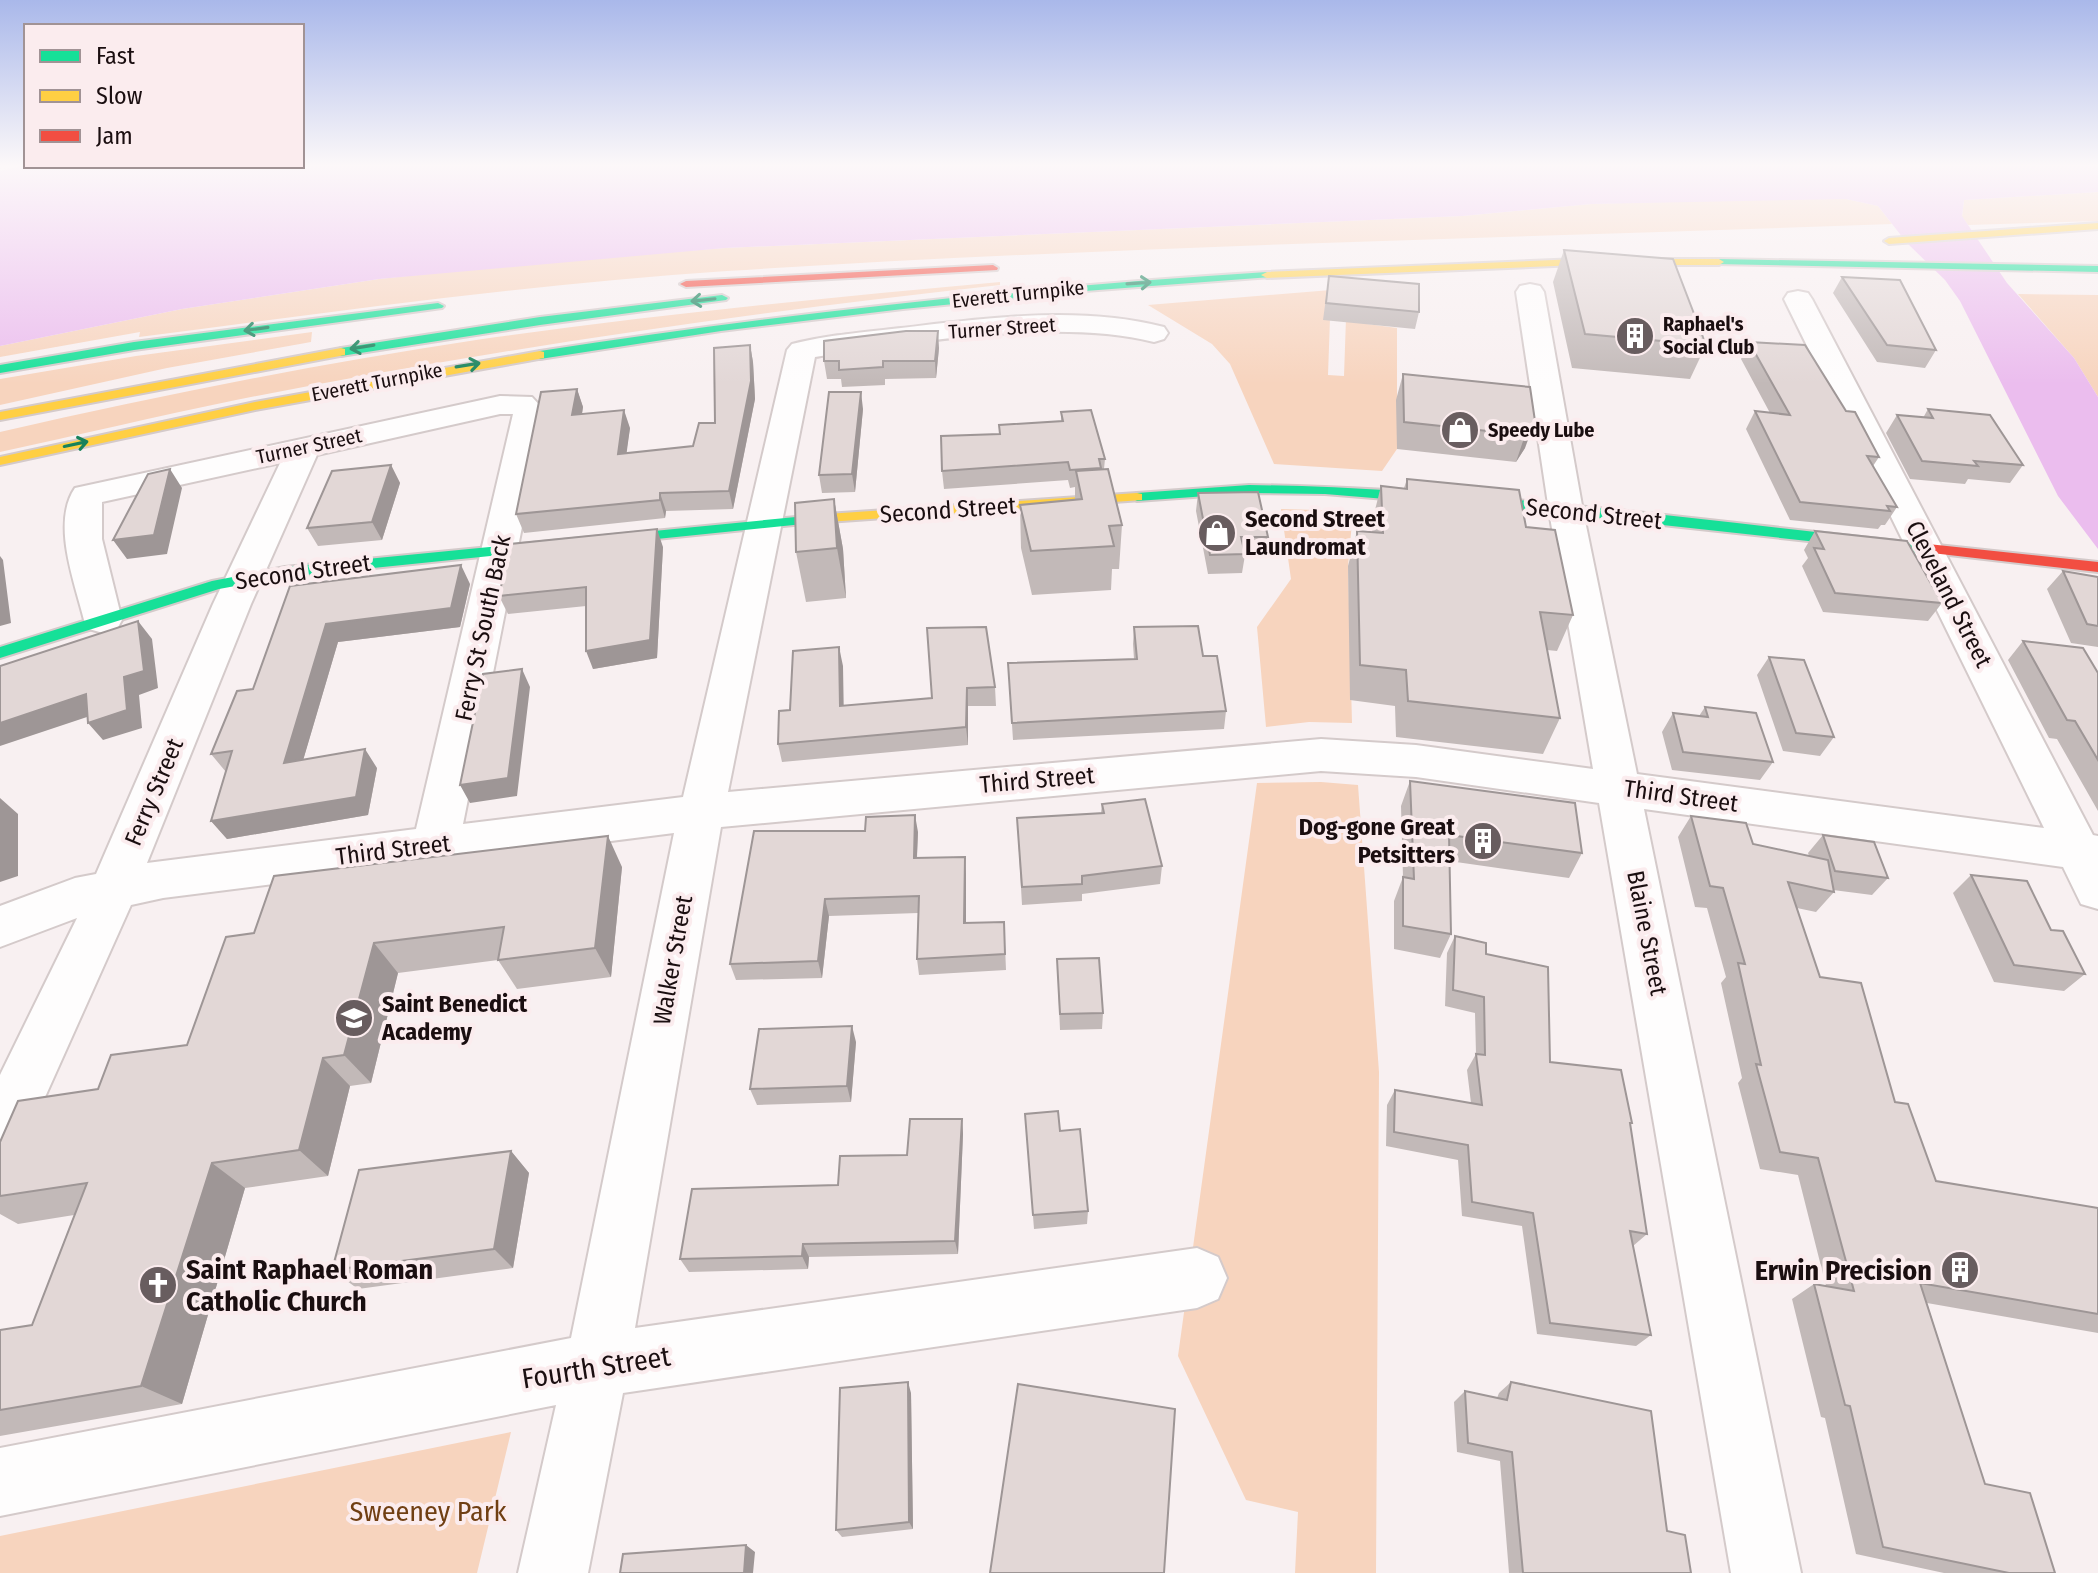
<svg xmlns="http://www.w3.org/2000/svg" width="2098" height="1573" viewBox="0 0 2098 1573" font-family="'Fira Sans Condensed',sans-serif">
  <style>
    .green { fill: #f7d4be }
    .water { fill: #ebbdee }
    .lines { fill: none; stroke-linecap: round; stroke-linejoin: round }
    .street-casing { stroke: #d4caca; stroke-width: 4 }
    .fast-casing { stroke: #d4caca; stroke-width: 4 }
    .slow-casing { stroke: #d4caca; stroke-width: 4 }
    .jam-casing { stroke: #d4caca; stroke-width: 4 }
    .street { fill: #fefdfd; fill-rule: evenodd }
    .fast { fill: #16e098; fill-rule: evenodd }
    .slow { fill: #ffcf43; fill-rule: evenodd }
    .jam { fill: #f24e42; fill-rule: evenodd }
    .wall { fill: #c2b9b8 }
    .shaded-wall { fill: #9e9696 }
    .building { fill: #e2d7d6; stroke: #9e9696; stroke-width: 2 }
    .oneway { stroke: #18825b }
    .labels { text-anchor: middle; stroke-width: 8; stroke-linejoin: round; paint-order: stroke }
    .far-street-label { font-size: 20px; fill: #1a0e10; stroke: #fbecee }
    .far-poi-label { font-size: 20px; font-weight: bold; fill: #1a0e10; stroke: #fbecee; text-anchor: start }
    .street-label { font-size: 24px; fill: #1a0e10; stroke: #fbecee }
    .poi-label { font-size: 24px; font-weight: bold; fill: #1a0e10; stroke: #fbecee; text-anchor: start }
    .near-poi-label { font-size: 28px; font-weight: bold; fill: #1a0e10; stroke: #fbecee; text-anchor: start }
    .near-street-label { font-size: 28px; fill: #1a0e10; stroke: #fbecee }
    .near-park-label { font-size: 28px; fill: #703f13; stroke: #fbecee }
  </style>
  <rect width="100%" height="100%" fill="#f8f0f1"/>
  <path class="green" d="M2098,192V221L1968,225L1962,217L1964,200Z
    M1790,198L1846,199L1878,206L1892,224C1504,238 1115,246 727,271C530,284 334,312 139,337L140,332L0,357V346L182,309L379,279L542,262L725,248L1462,216L1591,204Z
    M1000,282V285C744,313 489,350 236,400C157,416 79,435 0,452V432C157,396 316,364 476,340C650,315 825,298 1000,282Z
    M1347,289L1367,324L1397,328V449L1382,471L1274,464L1230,364L1212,344L1148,305L1331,290L1328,375L1344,376Z
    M2018,294L2098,295V397L2074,358Z
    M312,332L311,342L167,368L0,405V379L136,356Z
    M1281,509L1353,511L1348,566L1352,723L1309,722L1266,727L1257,627L1291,579Z
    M1321,782L1358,785L1379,1072L1376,1573H1295L1298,1512L1246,1500L1178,1356L1257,783Z
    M511,1432L477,1573H0V1536Z"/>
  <path class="water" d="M302,164H2098V192L1964,200L1962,216L2007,283L2074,358L2098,397V549L2058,496L1960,301L1945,280L1907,243L1878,206L1846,199L1591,204L1462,216L725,248L379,279L182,309L0,346V171L26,165L302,166Z"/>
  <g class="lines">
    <defs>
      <path id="street" d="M1530,284L1540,286L1544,292L1583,511L1637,774L2044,828L1784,299L1788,293L1798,291L1808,293L1812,299L2093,835L2098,836V909L2081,904L2063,867L1644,809L1801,1573H1731L1599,803L1416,777L1321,771L721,827L635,1328L1197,1248L1218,1257L1227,1278L1218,1299L1197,1308L623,1393L588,1573H518L556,1405L0,1516V1448L571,1338L674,833L163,898L131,905L20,1153L0,1160V1075L77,918L0,947V906L75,878L96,874L213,604L280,463L102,502V539L122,620L117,629L103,633L89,629L84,620C75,583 51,523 75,488L500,396L532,397L545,411L463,824L683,797L787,350L792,344C827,335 865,332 901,328C988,318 1079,305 1164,327L1168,333L1164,339L1154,342C1058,318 914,342 815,357L728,792L1321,739L1416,745L1593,769L1549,511L1516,292L1520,286ZM500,414H513L416,829L147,863L251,604L317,455Z"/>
      <path id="fast" d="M1719,259L2098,266V272L1715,264V260Z
        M1267,272L1271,273V277L1085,291L903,309L721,331L540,359L534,355L540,351C781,314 1023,287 1267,272Z
        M722,295L728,298L726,300L540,325L341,356L335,352L341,348L540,317Z
        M438,303L444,306L442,308L134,350L0,373V365L134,342Z
        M1249,485C1476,488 1703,521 1928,544L1935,549L1928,554L1543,512L1325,494L1249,493L1137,501L1130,497L1137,493Z
        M827,514L832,515V521L285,577L219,589L0,658V647L212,581L285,567Z"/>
      <path id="slow" d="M2098,223V229L1889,244L1884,241L1889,238Z
        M1578,259H1719L1724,262L1719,265H1578L1267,278L1261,275L1267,272Z
        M341,348L345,349V355L0,420V412Z
        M540,351L544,352V358L255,410L0,465V457L255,402Z
        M1137,493L1142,494V500L827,522L820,518L827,514Z"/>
      <path id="jam" d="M993,265L998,268L997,270L686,287L680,284L686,281Z
        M1928,544L2098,562V572L1923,552L1921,549Z"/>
    </defs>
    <use href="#street" class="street-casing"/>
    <use href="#fast" class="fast-casing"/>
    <use href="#slow" class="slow-casing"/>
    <use href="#jam" class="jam-casing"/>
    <use href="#street" class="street"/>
    <use href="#fast" class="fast"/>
    <use href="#slow" class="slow"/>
    <use href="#jam" class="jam"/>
  </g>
  <path class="wall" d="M1564,250L1706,345L1690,379L1572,368L1553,282Z
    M1329,276L1419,312L1415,329L1323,320Z
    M1842,277L1936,350L1925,368L1877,362L1833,293Z
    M1749,342L1846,411L1879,457L1873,466L1897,507L1885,525H1881L1878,529L1790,520L1746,429L1755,411L1770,413L1741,359Z
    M750,345L753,362L755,399L733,509L666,511L665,518L524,533L516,514L577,389L583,407L582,414L630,428L626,453L693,446L715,423Z
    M939,348L936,378L885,379V385L842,387L841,379H827L824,361Z
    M1403,374L1530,387L1525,448L1516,462L1397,449L1396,400Z
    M863,409L855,492L822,493L819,475Z
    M1928,409L2023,465L2010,483L1968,479L1965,484L1910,479L1886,433L1897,415L1923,418Z
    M1061,412L1105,459L1104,469L1122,525L1119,569H1112L1111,590L1032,595L1021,548L1020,505L1075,500V487L1070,488L1068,480L944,489L942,471L999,434V425L1061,421Z
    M391,465L400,483L382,540L318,546L307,528Z
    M1407,479L1526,527L1573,615L1557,651L1547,650L1560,718L1543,754L1396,737L1395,706L1350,700L1348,566L1357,531L1372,532V522L1381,486L1404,488Z
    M1198,493L1268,537L1265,555H1245L1242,573L1208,574L1196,511Z
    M834,499L843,549L846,598L806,602L796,552Z
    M1815,531L1942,603L1928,621L1823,612L1802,566L1808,558L1804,550Z
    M663,547L657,658L593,669L586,606L508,614L499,596Z
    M2063,571L2098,577V647L2071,643L2047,589Z
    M470,584L460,627L338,642L303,760L377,768L368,815L227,839L211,821L226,772L211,754L253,689L290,586Z
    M1134,627L1203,656L1226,711L1224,729L1013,740L1008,663L1134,659L1133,644Z
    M927,628L995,687L996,706H968V745L782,762L778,744L790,710L843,666V706L932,698Z
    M2023,641L2098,673V811L2057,739L2049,738L2008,660Z
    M1769,657L1834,737L1820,756L1783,751L1757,675Z
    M1705,707L1773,762L1760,780L1672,770L1662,732L1673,713L1699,716Z
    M1410,781L1582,853L1569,878L1449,861L1451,934L1440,958L1394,949V901L1403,877L1401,806Z
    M1102,804L1162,866L1160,884L1082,894V901L1022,905L1017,818L1101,813Z
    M1691,816L1753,844L1809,856L1808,853L1823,835L1888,878L1872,895L1833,890L1834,892L1816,912L1797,908L1820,977L1895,1102L1936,1181L2098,1208V1333L1927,1303L1985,1484L2055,1573H1944L1856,1554L1825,1418L1821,1417L1792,1299L1814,1284L1826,1286L1798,1175L1760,1169L1738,1083L1742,1078L1721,983L1726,977L1707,908L1695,907L1678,837Z
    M918,832L917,858L966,874V923L1004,922L1006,970L919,975L917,959L918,913L829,916L822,978L736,980L730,964Z
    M622,867L611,977L517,989L498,960L398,973L371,1083L350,1086L328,1176L245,1188L182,1404L0,1436V1330L32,1325L74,1215L18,1224L0,1214V1142L98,1089L187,1045L254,933Z
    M1971,875L2051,930L2085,974L2064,991L1994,982L1953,893Z
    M1455,936L1486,954L1550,1062L1632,1123L1630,1126L1647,1234L1633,1246L1651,1335L1636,1346L1537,1334L1522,1226L1462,1216L1458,1160L1386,1146L1387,1105L1395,1090L1471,1103L1467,1070L1476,1054L1475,1013L1445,1006L1447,953Z
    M1057,959L1103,1013L1102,1029L1060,1030Z
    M856,1042L851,1102L757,1105L750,1089Z
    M1025,1114L1060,1131L1088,1211L1087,1224L1034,1229Z
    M962,1119L963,1134L958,1254L809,1257L808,1269L689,1272L680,1259L907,1155Z
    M511,1151L529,1173L513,1268L358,1289L332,1270Z
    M1511,1382L1667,1531L1691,1573H1509L1500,1461L1457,1452L1454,1402L1465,1391L1497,1398L1499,1393Z
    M911,1393L913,1529L842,1537L836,1530Z"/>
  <path class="shaded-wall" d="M938,331L939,348L936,378L935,361Z
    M750,345L753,362L755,399L733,509L729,491Z
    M577,389L583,407L579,432L572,415Z
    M861,392L863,409L855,492L852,474Z
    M624,410L630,428L624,472L618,454Z
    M1535,421L1525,448L1516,462L1525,435Z
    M391,465L400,483L382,540L372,522Z
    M170,469L182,488L167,554L127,559L113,540Z
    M660,493L666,511L665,518L660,500Z
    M834,499L843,549L846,598L837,548Z
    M657,529L663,547L657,658L593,669L586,651Z
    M0,556L3,560L11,623L0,626Z
    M461,565L470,584L460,627L338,642L297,781L284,763L326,624Z
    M138,621L152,639L158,688L139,695L142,728L103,740L88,723Z
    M839,647L843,666L844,724L840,706Z
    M522,669L530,687L517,796L470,803L460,785Z
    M967,688L968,706V745L966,727Z
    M86,694L102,712L0,746V723Z
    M365,749L377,768L368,815L227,839L211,821Z
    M0,798L18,814V876L0,882Z
    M915,815L918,832L916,875L914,858Z
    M608,836L622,867L611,977L595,948Z
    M965,857L966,874V940L964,923Z
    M825,899L829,916L822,978L818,961Z
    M374,943L398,973L371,1083L344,1055Z
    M852,1026L856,1042L851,1102L847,1086Z
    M323,1058L350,1086L328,1176L299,1150Z
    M962,1119L963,1134L958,1254L955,1241Z
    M511,1151L529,1173L513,1268L494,1249Z
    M212,1163L245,1188L182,1404L141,1386Z
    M803,1244L809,1257L808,1269L802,1256Z
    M908,1382L911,1393L913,1529L909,1522Z
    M746,1545L755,1552L753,1573H744Z"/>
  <path class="building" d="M1564,250L1673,259L1706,345L1585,334Z
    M1329,276L1419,284V312L1326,303Z
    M1842,277L1900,280L1936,350L1887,345Z
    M906,331H938L935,361H883V367L839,370V361H824V341Z
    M1749,342L1805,345L1846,411L1855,412L1879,457L1867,456L1897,507L1887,506L1890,511L1800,502L1755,411L1790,415Z
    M750,345L751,381L729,491L660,493V500L516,514L541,392L577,389L572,415L624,410L618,454L693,446L699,423H715L714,348Z
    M1403,374L1530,387L1535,421L1525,435L1404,422Z
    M829,392H861L852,474L819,475Z
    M1928,409L1990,415L2023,465L1974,461L1978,466L1922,461L1897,415L1933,418Z
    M1091,410L1105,459H1099L1101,468L1070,470L1068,462L942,471L941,436L1000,434L999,425L1063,421L1061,412Z
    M391,465L372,522L307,528L332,471Z
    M170,469L154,535L113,540L148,474Z
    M1108,469L1122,525L1109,526L1114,546L1031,551L1020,505L1082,499L1076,471Z
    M1407,479L1519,490L1526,527L1555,530L1573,615L1540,612L1560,718L1408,701L1406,670L1360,665L1357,531L1383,533L1381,486L1407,489Z
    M1258,492L1268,537H1241L1245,554L1210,555L1198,493Z
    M834,499L837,548L796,552L795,503Z
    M657,529L650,640L586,651V587L499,596L510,544Z
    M1815,531L1907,541L1942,603L1835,593L1814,548L1824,549Z
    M461,565L451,608L326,624L284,763L365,749L356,797L211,821L232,751L211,754L237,691L253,689L290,586Z
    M2063,571L2098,577V626L2087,624Z
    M138,621L144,671L124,677L127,710L88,723L86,694L0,723V666Z
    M1198,626L1203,656H1217L1226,711L1012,723L1008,663L1137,659L1134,627Z
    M986,627L995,687L967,688L966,727L778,744L779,711L790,710L793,651L839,647L840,706L932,698L927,628Z
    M2023,641L2083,648L2098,673V760L2075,721L2067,720Z
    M1769,657L1804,660L1834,737L1796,733Z
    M522,669L508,778L460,785L483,674Z
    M1705,707L1756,713L1773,762L1683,752L1673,713L1708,717Z
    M1410,781L1575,803L1582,853L1449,835L1451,934L1403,926V877L1414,879Z
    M1145,799L1162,866L1082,876V884L1022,887L1017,818L1104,813L1102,804Z
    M915,815L914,858L965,857L964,923L1004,922L1005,954L917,959L919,896L825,899L818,961L730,964L754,831H865L866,817Z
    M1691,816L1746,823L1753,844L1828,860L1834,892L1788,882L1820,977L1861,983L1895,1102L1908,1104L1936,1181L2098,1208V1314L1920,1283L1985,1484L2030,1493L2055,1573H2009L1883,1547L1850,1406L1845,1405L1814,1284L1854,1291L1818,1158L1780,1152L1756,1064L1761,1065L1738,963L1745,964L1723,888L1710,886Z
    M1823,835L1874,842L1888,878L1835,871Z
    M608,836L595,948L498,960L504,927L374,943L344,1055L323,1058L299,1150L212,1163L141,1386L0,1410V1330L32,1325L87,1183L0,1196V1142L18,1101L98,1089L111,1055L187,1045L226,937L254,933L274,876Z
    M1971,875L2027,881L2051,930L2063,931L2085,974L2014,965Z
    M1455,936L1486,943V954L1548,967L1550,1062L1621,1070L1632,1123H1630L1647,1234L1630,1231L1651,1335L1550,1323L1533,1213L1472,1202L1468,1145L1394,1132L1395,1090L1482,1105L1476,1054L1485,1055L1484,997L1453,990Z
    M1099,958L1103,1013L1060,1014L1057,959Z
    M852,1026L847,1086L750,1089L759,1029Z
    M1058,1111L1060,1131L1080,1129L1088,1211L1033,1215L1025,1114Z
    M910,1119H962L955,1241L803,1244L802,1256L680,1259L692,1189L838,1185L840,1156L907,1155Z
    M511,1151L494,1249L332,1270L359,1170Z
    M908,1382L909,1522L836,1530L840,1388Z
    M1511,1382L1651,1411L1667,1531L1685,1535L1691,1573H1523L1512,1452L1468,1443L1465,1391L1507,1400Z
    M1018,1384L1175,1409L1164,1573H990Z
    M746,1545L744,1573H620L623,1554Z"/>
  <defs><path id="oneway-shaft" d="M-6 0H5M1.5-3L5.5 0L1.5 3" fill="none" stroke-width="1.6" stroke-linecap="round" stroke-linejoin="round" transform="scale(2)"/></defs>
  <g class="oneway">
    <use href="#oneway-shaft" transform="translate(1139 283) rotate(-4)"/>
    <use href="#oneway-shaft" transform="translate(703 300) rotate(174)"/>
    <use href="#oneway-shaft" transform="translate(256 329) rotate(172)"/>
    <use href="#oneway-shaft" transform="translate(362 347) rotate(171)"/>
    <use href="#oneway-shaft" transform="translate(468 365) rotate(-9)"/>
    <use href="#oneway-shaft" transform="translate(76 444) rotate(-12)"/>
  </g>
  <linearGradient id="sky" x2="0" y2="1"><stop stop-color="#a9b8ea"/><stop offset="0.43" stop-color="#fcf8f9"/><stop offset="1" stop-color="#fcf8f9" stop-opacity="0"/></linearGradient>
  <rect width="2098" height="384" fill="url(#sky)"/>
  <defs>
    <symbol id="building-disc" viewBox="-11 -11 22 22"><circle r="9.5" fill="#685d5f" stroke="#fbecee"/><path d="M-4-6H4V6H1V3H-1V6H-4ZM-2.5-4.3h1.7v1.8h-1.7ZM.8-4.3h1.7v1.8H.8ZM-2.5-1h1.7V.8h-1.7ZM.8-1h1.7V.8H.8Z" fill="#fff"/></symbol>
    <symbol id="shop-disc" viewBox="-11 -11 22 22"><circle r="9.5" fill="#685d5f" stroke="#fbecee"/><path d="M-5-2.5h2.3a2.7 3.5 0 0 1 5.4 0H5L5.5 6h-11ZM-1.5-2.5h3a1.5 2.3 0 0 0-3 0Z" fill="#fff"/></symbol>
    <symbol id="school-disc" viewBox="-11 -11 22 22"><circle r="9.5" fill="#685d5f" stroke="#fbecee"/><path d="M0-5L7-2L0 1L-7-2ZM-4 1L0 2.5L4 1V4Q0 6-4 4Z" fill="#fff"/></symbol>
    <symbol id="church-disc" viewBox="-11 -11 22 22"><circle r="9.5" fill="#685d5f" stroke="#fbecee"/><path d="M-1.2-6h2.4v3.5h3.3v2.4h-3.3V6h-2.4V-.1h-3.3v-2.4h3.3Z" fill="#fff"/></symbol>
  </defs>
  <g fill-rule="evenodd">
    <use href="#building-disc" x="1613" y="314" width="44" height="44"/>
    <use href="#shop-disc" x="1438" y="408" width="44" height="44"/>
    <use href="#shop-disc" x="1195" y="511" width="44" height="44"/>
    <use href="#building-disc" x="1461" y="819" width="44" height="44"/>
    <use href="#school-disc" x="332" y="996" width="44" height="44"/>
    <use href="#building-disc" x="1938" y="1248" width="44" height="44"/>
    <use href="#church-disc" x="136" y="1263" width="44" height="44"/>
  </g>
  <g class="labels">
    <g class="far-street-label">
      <text transform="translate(1018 294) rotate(-6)" y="7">Everett Turnpike</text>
      <text transform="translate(1002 328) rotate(-4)" y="7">Turner Street</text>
      <text transform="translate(377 382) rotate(-11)" y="7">Everett Turnpike</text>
      <text transform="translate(309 446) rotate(-12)" y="7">Turner Street</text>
    </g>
    <g class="far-poi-label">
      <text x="1663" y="331">Raphael's<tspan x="1663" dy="23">Social Club</tspan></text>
      <text x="1488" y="437">Speedy Lube</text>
    </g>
    <g class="street-label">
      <text transform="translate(948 510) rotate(-4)" y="8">Second Street</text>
      <text transform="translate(1594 514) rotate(6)" y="8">Second Street</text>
      <text transform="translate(303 572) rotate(-8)" y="8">Second Street</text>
      <text transform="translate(1949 594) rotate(63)" y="8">Cleveland Street</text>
      <text transform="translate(483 628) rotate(-78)" y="8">Ferry St South Back</text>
      <text transform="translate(1037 780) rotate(-5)" y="8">Third Street</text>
      <text transform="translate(154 792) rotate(-67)" y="8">Ferry Street</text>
      <text transform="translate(1681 796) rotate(8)" y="8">Third Street</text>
      <text transform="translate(393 850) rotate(-7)" y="8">Third Street</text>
      <text transform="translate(1647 933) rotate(79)" y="8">Blaine Street</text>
      <text transform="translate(673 960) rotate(-80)" y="8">Walker Street</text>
    </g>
    <g class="poi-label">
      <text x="1245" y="527">Second Street<tspan x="1245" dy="28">Laundromat</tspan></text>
      <text x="1455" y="835" text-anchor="end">Dog-gone Great<tspan x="1455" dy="28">Petsitters</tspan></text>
      <text x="382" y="1012">Saint Benedict<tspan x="382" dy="28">Academy</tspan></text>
    </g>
    <g class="near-poi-label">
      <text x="186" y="1279">Saint Raphael Roman<tspan x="186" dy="32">Catholic Church</tspan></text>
      <text x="1932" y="1280" text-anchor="end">Erwin Precision</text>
    </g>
    <g class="near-street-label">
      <text transform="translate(596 1367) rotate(-9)" y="10">Fourth Street</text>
    </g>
    <g class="near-park-label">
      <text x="428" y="1521">Sweeney Park</text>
    </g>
  </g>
  <rect x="24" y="24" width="280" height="144" fill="#fbecee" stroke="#a19395" stroke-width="2"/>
  <rect x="40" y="50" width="40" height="12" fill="#16e098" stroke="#a19395" stroke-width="2"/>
  <text x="96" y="64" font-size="24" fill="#1a0e10">Fast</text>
  <rect x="40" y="90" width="40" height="12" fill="#ffcf43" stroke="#a19395" stroke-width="2"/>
  <text x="96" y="104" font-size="24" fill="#1a0e10">Slow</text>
  <rect x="40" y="130" width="40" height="12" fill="#f24e42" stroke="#a19395" stroke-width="2"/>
  <text x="96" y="144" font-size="24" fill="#1a0e10">Jam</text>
</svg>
